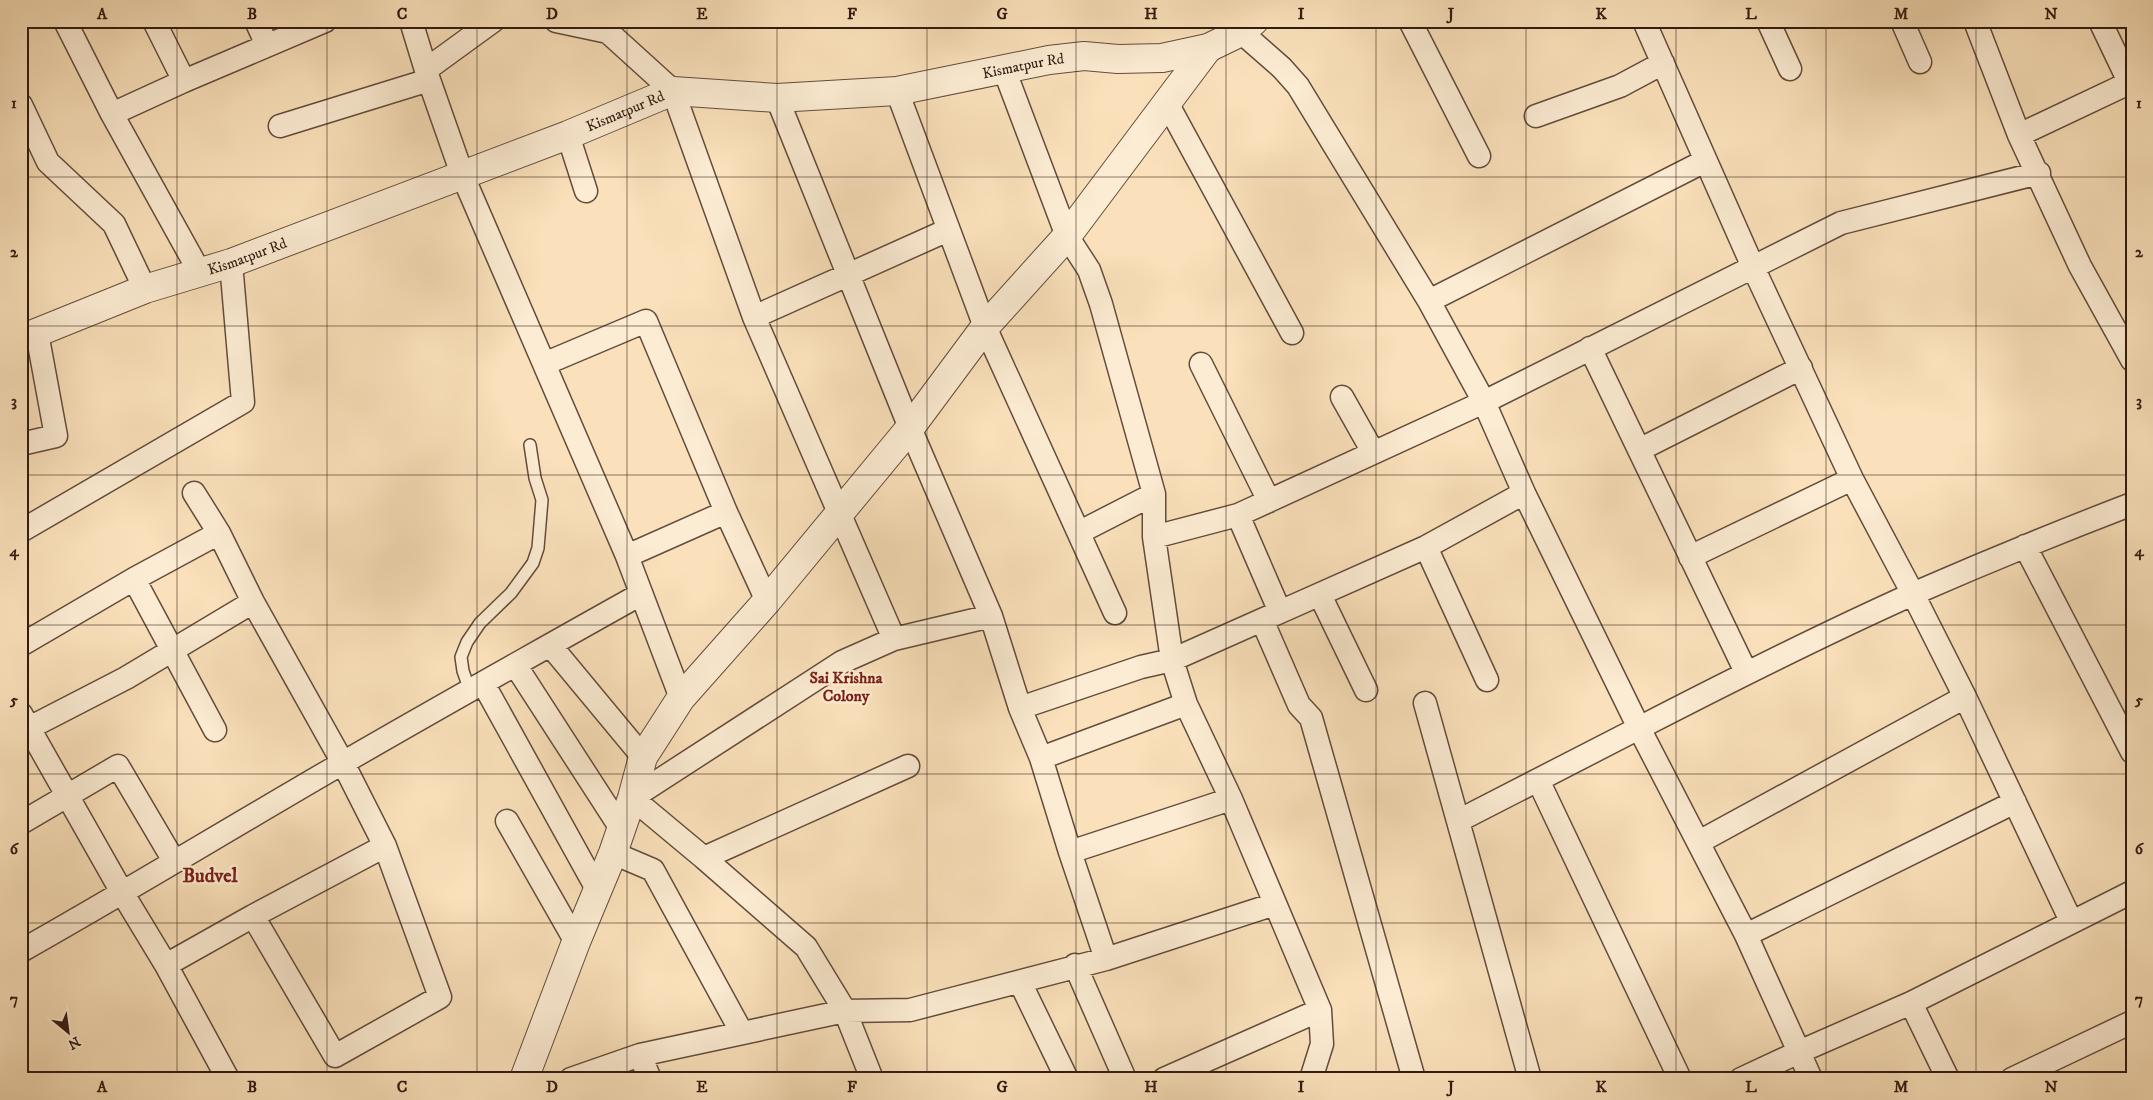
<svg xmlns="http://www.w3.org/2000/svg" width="2153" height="1100" viewBox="0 0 2153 1100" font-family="'IM FELL DW Pica',serif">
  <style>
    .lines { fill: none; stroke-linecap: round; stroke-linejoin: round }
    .service-casing { stroke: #634c3c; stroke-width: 14 }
    .minor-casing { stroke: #634c3c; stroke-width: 25 }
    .tertiary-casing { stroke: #634c3c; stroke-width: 30 }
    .service { stroke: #fcecd3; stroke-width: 11 }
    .minor { stroke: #fcecd3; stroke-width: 22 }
    .tertiary { stroke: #fcecd3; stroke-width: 28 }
    .grid { fill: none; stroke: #311b11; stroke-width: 1; stroke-opacity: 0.55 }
    .labels { text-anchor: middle; stroke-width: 4.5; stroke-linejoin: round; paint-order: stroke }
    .street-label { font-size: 15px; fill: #311b11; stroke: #fcecd3 }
    .neighbourhood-label { font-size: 16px; font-weight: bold; fill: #7a1f14; stroke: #fcecd3 }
    .district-label { font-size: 20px; font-weight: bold; fill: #7a1f14; stroke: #fcecd3 }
    .neatline { fill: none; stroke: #311b11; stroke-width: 2 }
    .grid-label { font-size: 16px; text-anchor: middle; font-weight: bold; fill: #311b11 }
  </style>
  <rect width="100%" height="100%" fill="#fae1bb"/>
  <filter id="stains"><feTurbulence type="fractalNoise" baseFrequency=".004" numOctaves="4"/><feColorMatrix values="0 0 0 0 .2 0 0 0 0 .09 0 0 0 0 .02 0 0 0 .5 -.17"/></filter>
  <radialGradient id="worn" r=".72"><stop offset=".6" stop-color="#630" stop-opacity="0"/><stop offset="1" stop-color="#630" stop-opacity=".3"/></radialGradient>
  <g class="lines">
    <defs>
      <path id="service" d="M470,691L463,671L461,657L467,642L480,623L511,593L533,563L538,548L542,500L535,478L530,445"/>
      <path id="minor" d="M65,21L112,114L199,271
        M154,21L184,81
        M256,21L267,45
        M556,21L608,32L673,91L754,317L894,639
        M1410,21L1479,156
        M1644,21L1753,267L1852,479L1913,594L1965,697L2071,921
        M1768,21L1790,69
        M1902,21L1920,62
        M1975,21L2019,135L2080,266L2132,360
        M2100,21L2132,88
        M1241,32L1282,68L1298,86L1429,301L1484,402L1841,223L2039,173
        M427,69L493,21
        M1004,69L1067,236L1089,270L1101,304L1154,494
        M429,80L462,174L627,556L681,698
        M897,91L985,327L1115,613
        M777,98L910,428L991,616L1020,708L1041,758L1070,852L1106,959
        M1167,103L1292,333
        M21,105L48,162L114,224L145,289
        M112,114L184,81L325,21
        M1536,116L1620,86L1663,63
        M280,126L429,80L411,21
        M568,135L586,191
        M2019,135L2129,83
        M1429,301L1705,161
        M754,317L948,230
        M1590,348L1746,672
        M544,364L646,321L726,512L767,601
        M1201,364L1269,501
        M1342,397L1373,452
        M1484,402L1524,493L1426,547L1172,660L1154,537L1238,515Z
        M21,444L56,436L37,333
        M1639,450L1801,368
        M194,493L219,533L253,602L343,763L385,846L440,997L335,1056L253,916
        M1238,515L1280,612
        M21,531L243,402L231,263
        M1080,532L1154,494V537
        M2025,546L2132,752
        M1426,547L1487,680
        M627,556L726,512
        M1690,557L1852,479
        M134,579L215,730
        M1320,595L1366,690
        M1262,620L1299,705L1311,718L1414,1079
        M21,645L134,579L219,533
        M550,645L643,757
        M516,666L620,827
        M483,683L597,889
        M1425,703L1530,1079
        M1020,708L1141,667L1172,660L1186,704L1231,799L1320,1010L1322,1044L1311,1079
        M21,714L123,894L166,965L228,1079
        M29,728L126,678L253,602
        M1041,758L1186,704
        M1538,780L1680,1079
        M507,821L576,942
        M1458,821L1639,728L1524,493
        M21,823L118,766L174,861
        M1699,842L1965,697
        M1070,852L1231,799
        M613,853L653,870L742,1033
        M704,858L908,766
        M1746,935L2015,802
        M21,951C129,890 234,826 341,764C441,706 541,650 641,594
        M166,965L253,916L385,846
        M1075,965L1125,1079
        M1020,982L1067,1079
        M1911,1003L1948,1079
        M640,1055L650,1079
        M571,1079L640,1055L845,1011L806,947L704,858L632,798L842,662L894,639L991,616
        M872,1079L845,1011L910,1010L1106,959L1275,904
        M1164,1079L1320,1010
        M1741,1079L1799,1052L1746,935L1639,728C1730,681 1821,635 1915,593C1986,562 2059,532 2132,504
        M1811,1079L1799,1052L1911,1003L2132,892
        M2012,1079L2132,1022"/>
      <g id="tertiary">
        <path id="s1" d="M21,339L145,289L231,263L568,135L673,91L777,98L897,91L1049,60L1084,56L1118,59L1162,58L1208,48L1241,32L1254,21"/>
        <path d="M524,1079L576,942L613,853L632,798L643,757L681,698L767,601L910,428L985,327L1067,236L1208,48"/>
      </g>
    </defs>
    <use href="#service" class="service-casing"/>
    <use href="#minor" class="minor-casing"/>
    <use href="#tertiary" class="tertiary-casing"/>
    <use href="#service" class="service"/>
    <use href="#minor" class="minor"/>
    <use href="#tertiary" class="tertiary"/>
  </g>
  <path class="grid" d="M177,21V1079M327,21V1079M477,21V1079M627,21V1079M777,21V1079M927,21V1079M1076,21V1079M1226,21V1079M1376,21V1079M1526,21V1079M1676,21V1079M1826,21V1079M1976,21V1079M21,177H2132M21,326H2132M21,475H2132M21,625H2132M21,774H2132M21,923H2132"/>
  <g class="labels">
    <g class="street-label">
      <text dy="5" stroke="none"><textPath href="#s1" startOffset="1051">Kismatpur Rd</textPath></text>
      <text dy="5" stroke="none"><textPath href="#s1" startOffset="646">Kismatpur Rd</textPath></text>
      <text dy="5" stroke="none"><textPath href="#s1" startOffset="241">Kismatpur Rd</textPath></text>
    </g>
    <g class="neighbourhood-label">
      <text x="846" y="683">Sai Krishna<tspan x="846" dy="18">Colony</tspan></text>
    </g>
    <g class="district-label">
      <text x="210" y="882">Budvel</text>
    </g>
  </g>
  <rect width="2153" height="1100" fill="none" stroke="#fae1bb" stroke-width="55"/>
  <g transform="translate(68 1032) rotate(151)" stroke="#fcecd3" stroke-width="4" paint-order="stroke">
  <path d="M0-4L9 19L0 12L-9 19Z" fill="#311b11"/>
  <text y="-8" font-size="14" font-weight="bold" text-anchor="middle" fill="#311b11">N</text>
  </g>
  <rect x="28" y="28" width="2098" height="1044" class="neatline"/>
  <g class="grid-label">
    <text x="102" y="19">A</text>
    <text x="252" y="19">B</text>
    <text x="402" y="19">C</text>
    <text x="552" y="19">D</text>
    <text x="702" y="19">E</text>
    <text x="852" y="19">F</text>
    <text x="1002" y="19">G</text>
    <text x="1151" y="19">H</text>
    <text x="1301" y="19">I</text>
    <text x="1451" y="19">J</text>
    <text x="1601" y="19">K</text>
    <text x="1751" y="19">L</text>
    <text x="1901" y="19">M</text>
    <text x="2051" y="19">N</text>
    <text x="14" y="108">1</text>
    <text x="2139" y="108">1</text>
    <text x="14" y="257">2</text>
    <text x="2139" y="257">2</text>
    <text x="14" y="406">3</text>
    <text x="2139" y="406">3</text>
    <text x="14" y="556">4</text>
    <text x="2139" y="556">4</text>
    <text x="14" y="705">5</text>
    <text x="2139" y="705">5</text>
    <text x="14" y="854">6</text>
    <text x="2139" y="854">6</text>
    <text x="14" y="1004">7</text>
    <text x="2139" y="1004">7</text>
    <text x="102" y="1092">A</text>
    <text x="252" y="1092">B</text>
    <text x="402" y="1092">C</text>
    <text x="552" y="1092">D</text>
    <text x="702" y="1092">E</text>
    <text x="852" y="1092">F</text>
    <text x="1002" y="1092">G</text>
    <text x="1151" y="1092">H</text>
    <text x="1301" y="1092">I</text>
    <text x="1451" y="1092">J</text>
    <text x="1601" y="1092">K</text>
    <text x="1751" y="1092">L</text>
    <text x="1901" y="1092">M</text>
    <text x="2051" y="1092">N</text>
  </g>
  <rect width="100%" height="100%" filter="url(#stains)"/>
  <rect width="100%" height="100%" fill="url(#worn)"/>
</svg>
